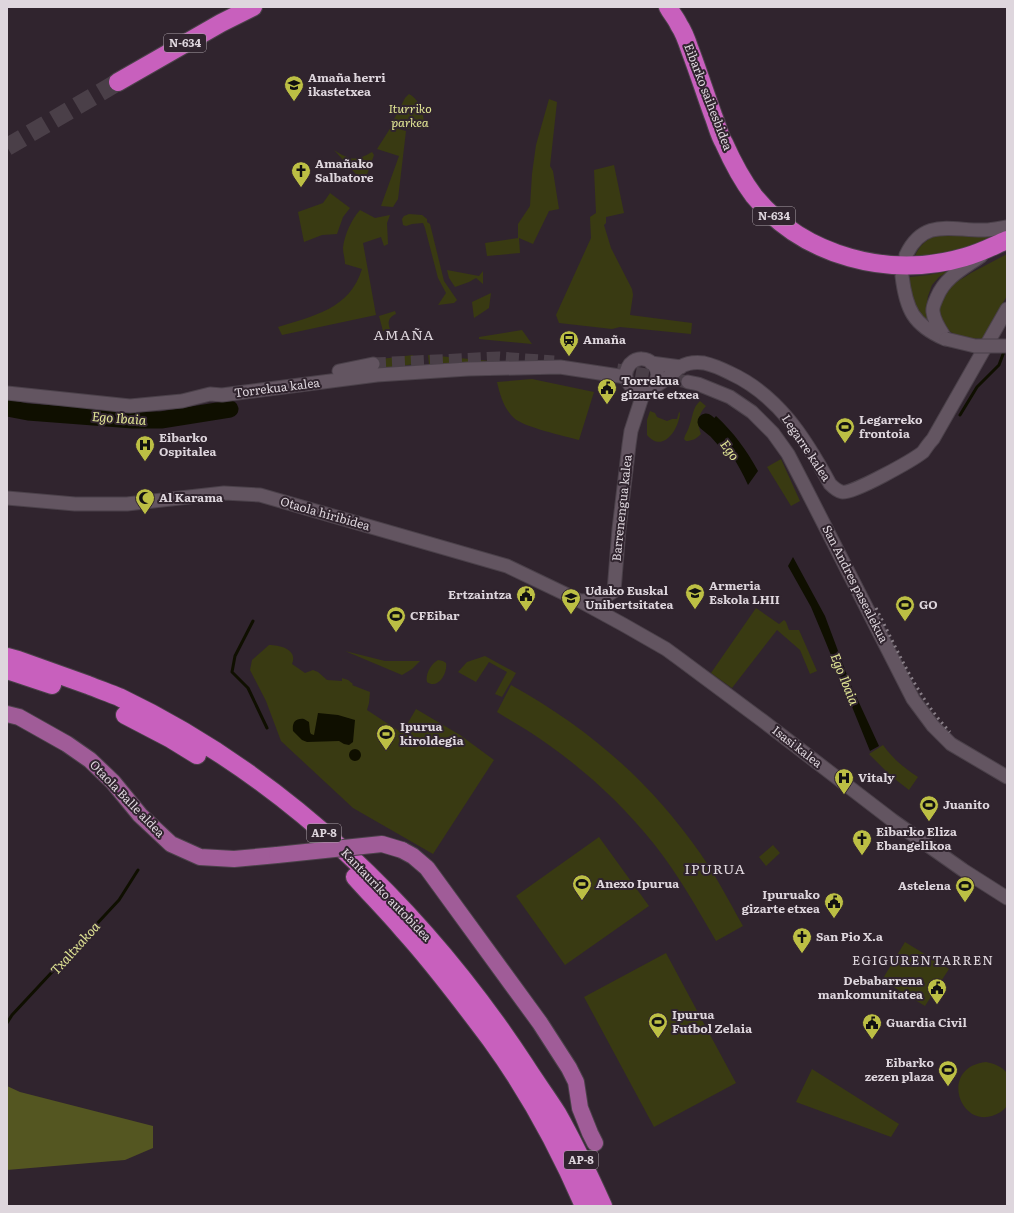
<svg xmlns="http://www.w3.org/2000/svg" width="1014" height="1213" viewBox="0 0 1014 1213" font-family="Literata,serif">
  <style>
    .green { fill: #393a12 }
    .forest { fill: #545621 }
    .water { fill: #0f0f00 }
    .lines { fill: none; stroke-linecap: round; stroke-linejoin: round }
    .stream { stroke: #0f0f00; stroke-width: 3 }
    .river { stroke: #0f0f00; stroke-width: 17 }
    .minor-tunnel { stroke: #4a3f48; stroke-width: 13; stroke-dasharray: 13 6; stroke-linecap: butt }
    .highway-tunnel { stroke: #4a3f48; stroke-width: 18; stroke-dasharray: 18 9; stroke-linecap: butt }
    .minor-casing { stroke: #4b414a; stroke-width: 15 }
    .major-casing { stroke: #4b414a; stroke-width: 18 }
    .highway-casing { stroke: #4b414a; stroke-width: 20 }
    .minor { stroke: #635561; stroke-width: 13 }
    .major { stroke: #a05c98; stroke-width: 16 }
    .highway { stroke: #c860bd; stroke-width: 18 }
    .rail { stroke: #887e87; stroke-width: 3; stroke-dasharray: 2 4; stroke-linecap: butt }
    .minor-bridge-casing { stroke: #4b414a; stroke-width: 15; stroke-linecap: butt }
    .major-bridge-casing { stroke: #4b414a; stroke-width: 18; stroke-linecap: butt }
    .minor-bridge { stroke: #635561; stroke-width: 13 }
    .major-bridge { stroke: #a05c98; stroke-width: 16 }
    .labels { text-anchor: middle; stroke-width: 4; stroke-linejoin: round; paint-order: stroke }
    .shield { fill: #30242e; stroke: #aaa1a8; stroke-width: 1 }
    .shield-label { font-size: 11px; font-weight: bold; fill: #ded6dd }
    .poi-label { font-size: 12px; font-weight: bold; fill: #ded6dd; stroke: #30242e; text-anchor: start }
    .street-label { font-size: 12px; fill: #ded6dd; stroke: #30242e }
    .park-label { font-size: 12px; font-style: italic; fill: #e2e695; stroke: #30242e }
    .water-label { font-size: 13px; font-style: italic; fill: #e1e594; stroke: #30242e }
    .neighbourhood-label { font-size: 13px; letter-spacing: 1px; fill: #ded6dd; stroke: #30242e }
    .quarter-label { font-size: 14px; letter-spacing: 1px; fill: #ded6dd; stroke: #30242e }
  </style>
  <rect width="100%" height="100%" fill="#30242e"/>
  <path class="green" d="M409,94C421,100 424,117 425,129H407L391,125L405,98Z
    M549,99L557,102L550,166L553,171L559,209L549,211L533,244L519,238L520,253L487,256L485,243L518,238V224L530,206L532,174L536,145Z
    M391,127L406,131L398,199L393,207L381,206L399,156L377,149Z
    M334,150C350,160 355,162 372,152L374,155L364,183Z
    M614,165L624,213L606,217V223L604,225L611,248L632,289L633,295L630,315L692,323L691,334L620,327L612,329L559,323L556,315L591,238L590,217L596,213L594,170Z
    M330,193L350,208L343,217L337,234L322,235L304,242L298,212L323,203Z
    M360,210L375,218L390,215L387,223L388,244L384,246L381,237L363,243L376,315L282,335L278,327C313,316 350,309 362,269L345,264C345,259 343,253 343,248C344,236 352,218 360,210Z
    M409,214L422,215L427,219V222L430,224L444,281L457,300L454,303L438,305L446,293L438,278L425,228L423,223L412,224L406,226L403,225L402,219L404,216Z
    M938,234H1004L981,244L935,256H915C921,243 926,241 938,234Z
    M1007,254V296L992,321L984,339C968,338 951,338 943,323C937,312 940,298 948,289C954,282 964,278 971,273C983,267 995,260 1007,254Z
    M447,270L479,276L483,271V284L476,278L469,282L455,287L449,278Z
    M949,271L939,277L932,285L928,296L926,308L931,326C917,311 908,298 910,277L928,275Z
    M491,293L489,308L474,318L472,302Z
    M395,311L396,314C389,317 387,322 390,329L383,331L379,316Z
    M522,330L532,344L479,339V337Z
    M413,355L414,364L375,370L373,360Z
    M428,355L490,361L494,364H429Z
    M532,379L594,392L579,440C565,436 523,427 514,418C504,409 500,395 497,382Z
    M700,401L706,406C698,414 697,424 701,434C696,439 692,441 686,441L684,439C685,434 688,431 689,427C693,417 692,408 700,401Z
    M650,411L655,413L657,417L667,421L672,419H677L679,412L680,413C679,429 663,454 647,435V420Z
    M781,459L800,501L791,506L767,467Z
    M756,608L779,624L784,620L786,622L789,630H799L817,671L810,674L800,650L777,630L732,688L711,673Z
    M269,645C281,645 298,650 292,664L305,673L313,670L318,672L327,680L342,681V678L348,680L353,684L352,685L370,692L369,703L367,710L402,733L416,709L460,735L494,760L433,854L353,808L281,741L266,701L250,670L252,660Z
    M345,651L385,661H420L412,669L402,675Z
    M485,656L516,673L502,697L495,694L507,672L489,662L476,682L458,672L467,662Z
    M438,660L443,661L446,663C448,673 438,690 427,682C425,674 431,664 438,660Z
    M511,685C588,728 649,780 700,853C716,876 729,901 743,926L716,941C697,908 678,874 654,844C623,805 586,771 546,743C530,731 513,722 497,712Z
    M883,745C894,760 903,767 918,777L909,790L891,776L869,754Z
    M599,837L649,906L565,965L516,896Z
    M773,845L780,853L766,866L759,857Z
    M905,942L949,969L925,1006L882,980Z
    M666,953L736,1083L654,1127L584,997Z
    M986,1062C995,1064 1001,1066 1007,1073V1106C1003,1111 998,1114 992,1116C958,1126 940,1067 986,1062Z
    M812,1069L899,1124L891,1137L796,1102Z"/>
  <path class="forest" d="M7,1086L20,1092L153,1126V1148L125,1160L7,1170Z"/>
  <path class="water" d="M716,416C734,433 746,449 758,471L748,485C738,463 726,443 707,427Z
    M793,557L825,616L850,683L879,746L870,751L824,638L811,607L788,566Z
    M318,713L338,715L355,720L353,742L349,745L344,744L339,741L307,742L302,740L293,731C292,723 295,718 304,719L309,722L310,732L311,734L314,735Z
    M349 755a6 6 0 1 1 12 0a6 6 0 1 1-12 0Z"/>
  <g class="lines">
    <path class="stream" d="M960,415L977,387L999,365L1005,349
      M253,621L235,656L232,672L248,688L267,728
      M7,1023L12,1015L119,900L138,870"/>
    <path class="river" d="M7,408L28,412L133,420H161L230,409
      M706,422L717,431L726,441"/>
    <path class="minor-tunnel" d="M373,364L499,358L554,362
      M617,370L688,382"/>
    <path class="highway-tunnel" d="M7,147L118,82"/>
    <defs>
      <path id="minor" d="M906,255C924,217 952,231 985,230C992,230 1000,228 1007,227
        M902,276C906,309 913,325 945,339
        M946,339C941,331 934,322 933,312C932,307 935,302 937,297C945,277 964,268 981,256
        M651,363L681,367
        M339,371L373,364
        M688,382L698,384L730,397L752,412L773,433L788,454L804,485L913,699L933,726L951,744L1007,777
        M652,387C668,370 645,349 630,364C627,368 625,374 626,378C628,383 631,388 636,390C647,394 662,382 671,375C674,373 677,369 680,367C687,363 697,362 704,363C713,365 722,369 730,373C778,395 805,438 830,484C833,487 837,491 842,492C853,494 913,460 923,452C926,448 929,443 933,439L1007,309
        M7,393L130,406L182,401L210,394L222,395L377,375L468,369L560,367L626,377
        M7,498L75,504H127L224,493L260,495L507,566L580,601L624,625L666,649L681,660L763,721L892,820L963,870L1007,898
        M580,601L600,600L614,591L619,529L629,445L631,431L644,391"/>
      <path id="major" d="M7,714L19,717L67,744L90,760L113,782L140,815L171,844L200,857L234,859L277,855
        M402,850L413,856L427,868L540,1023L569,1068L576,1082L580,1108L590,1133L595,1143"/>
      <path id="highway" d="M668,7C671,13 676,18 679,25C684,32 687,41 690,50C698,71 705,93 713,115C717,125 719,135 724,143C732,161 742,180 754,196C804,257 890,279 965,257C980,253 993,246 1007,240
        M118,82L221,23L253,7
        M7,657L18,660C41,668 65,677 88,685C98,689 109,693 119,697C285,776 425,912 525,1065C535,1081 547,1097 557,1113C574,1143 589,1175 603,1206
        M7,670L52,685
        M125,715L171,739L197,755
        M355,877C371,895 388,912 404,931C435,965 463,1003 491,1040C528,1091 559,1148 584,1206"/>
    </defs>
    <use href="#minor" class="minor-casing"/>
    <use href="#major" class="major-casing"/>
    <use href="#highway" class="highway-casing"/>
    <use href="#minor" class="minor"/>
    <use href="#major" class="major"/>
    <use href="#highway" class="highway"/>
    <path class="rail" d="M876,608C898,651 917,697 950,732"/>
    <defs>
      <path id="minor-bridge" d="M946,339L975,346H1007"/>
      <path id="major-bridge" d="M277,855L382,844L402,850"/>
    </defs>
    <use href="#minor-bridge" class="minor-bridge-casing"/>
    <use href="#major-bridge" class="major-bridge-casing"/>
    <use href="#minor-bridge" class="minor-bridge"/>
    <use href="#major-bridge" class="major-bridge"/>
  </g>
  <defs>
    <symbol id="school-pin" viewBox="-11 -11 22 30"><path d="M0 17L-7.5 6A9.5 9.5 0 1 1 7.5 6Z" fill="#bcbf44" stroke="#30242e"/><path d="M0-5L7-2L0 1L-7-2ZM-4 1L0 2.5L4 1V4Q0 6-4 4Z" fill="#111"/></symbol>
    <symbol id="church-pin" viewBox="-11 -11 22 30"><path d="M0 17L-7.5 6A9.5 9.5 0 1 1 7.5 6Z" fill="#bcbf44" stroke="#30242e"/><path d="M-1.2-6h2.4v3.5h3.3v2.4h-3.3V6h-2.4V-.1h-3.3v-2.4h3.3Z" fill="#111"/></symbol>
    <symbol id="station-pin" viewBox="-11 -11 22 30"><path d="M0 17L-7.5 6A9.5 9.5 0 1 1 7.5 6Z" fill="#bcbf44" stroke="#30242e"/><path d="M-3-6H3Q5-6 5-4V2Q5 4 3 4L4.5 6H3L1.5 4h-3L-3 6H-4.5L-3 4Q-5 4-5 2V-4Q-5-6-3-6ZM-3.5-4v3h7v-3ZM-3.5 1v1.5H-2V1ZM2 1v1.5H3.5V1Z" fill="#111"/></symbol>
    <symbol id="civic-pin" viewBox="-11 -11 22 30"><path d="M0 17L-7.5 6A9.5 9.5 0 1 1 7.5 6Z" fill="#bcbf44" stroke="#30242e"/><path d="M-.6-6.5H3V-4.5H.6V-3L4-1V1h2V6H-6V1h2V-1L-.6-3ZM-1.2 2.5V6h2.4V2.5Z" fill="#111"/></symbol>
    <symbol id="stadium-pin" viewBox="-11 -11 22 30"><path d="M0 17L-7.5 6A9.5 9.5 0 1 1 7.5 6Z" fill="#bcbf44" stroke="#30242e"/><path d="M0-5a6.5 5 0 1 0 0 10a6.5 5 0 1 0 0-10ZM-3.5-1.8h7v3.6h-7Z" fill="#111"/></symbol>
    <symbol id="hospital-pin" viewBox="-11 -11 22 30"><path d="M0 17L-7.5 6A9.5 9.5 0 1 1 7.5 6Z" fill="#bcbf44" stroke="#30242e"/><path d="M-5-5h3v3.5h4V-5h3V5h-3V1.5h-4V5h-3Z" fill="#111"/></symbol>
    <symbol id="mosque-pin" viewBox="-11 -11 22 30"><path d="M0 17L-7.5 6A9.5 9.5 0 1 1 7.5 6Z" fill="#bcbf44" stroke="#30242e"/><path d="M3.5-4.9A6 6 0 1 0 3.5 4.9A5 5 0 1 1 3.5-4.9Z" fill="#111"/></symbol>
    <symbol id="university-pin" viewBox="-11 -11 22 30"><path d="M0 17L-7.5 6A9.5 9.5 0 1 1 7.5 6Z" fill="#bcbf44" stroke="#30242e"/><path d="M0-5L7-2L0 1L-7-2ZM-4 1L0 2.5L4 1V4Q0 6-4 4Z" fill="#111"/></symbol>
  </defs>
  <g fill-rule="evenodd">
    <use href="#school-pin" x="283" y="74" width="22" height="30"/>
    <use href="#church-pin" x="290" y="160" width="22" height="30"/>
    <use href="#station-pin" x="558" y="329" width="22" height="30"/>
    <use href="#civic-pin" x="596" y="377" width="22" height="30"/>
    <use href="#stadium-pin" x="834" y="416" width="22" height="30"/>
    <use href="#hospital-pin" x="134" y="434" width="22" height="30"/>
    <use href="#mosque-pin" x="134" y="487" width="22" height="30"/>
    <use href="#school-pin" x="684" y="582" width="22" height="30"/>
    <use href="#civic-pin" x="515" y="584" width="22" height="30"/>
    <use href="#university-pin" x="560" y="587" width="22" height="30"/>
    <use href="#stadium-pin" x="894" y="594" width="22" height="30"/>
    <use href="#stadium-pin" x="385" y="605" width="22" height="30"/>
    <use href="#stadium-pin" x="375" y="723" width="22" height="30"/>
    <use href="#hospital-pin" x="833" y="767" width="22" height="30"/>
    <use href="#stadium-pin" x="918" y="794" width="22" height="30"/>
    <use href="#church-pin" x="851" y="828" width="22" height="30"/>
    <use href="#stadium-pin" x="571" y="873" width="22" height="30"/>
    <use href="#stadium-pin" x="954" y="875" width="22" height="30"/>
    <use href="#civic-pin" x="823" y="891" width="22" height="30"/>
    <use href="#church-pin" x="791" y="926" width="22" height="30"/>
    <use href="#civic-pin" x="926" y="977" width="22" height="30"/>
    <use href="#stadium-pin" x="647" y="1011" width="22" height="30"/>
    <use href="#civic-pin" x="861" y="1012" width="22" height="30"/>
    <use href="#stadium-pin" x="937" y="1059" width="22" height="30"/>
  </g>
  <g class="labels">
    <g class="shield">
      <rect x="164" y="34" width="42" height="18" rx="3"/>
      <rect x="753" y="207" width="42" height="18" rx="3"/>
      <rect x="307" y="824" width="34" height="18" rx="3"/>
      <rect x="564" y="1151" width="34" height="18" rx="3"/>
    </g>
    <g class="shield-label">
      <text x="185" y="47">N-634</text>
      <text x="774" y="220">N-634</text>
      <text x="324" y="837">AP-8</text>
      <text x="581" y="1164">AP-8</text>
    </g>
    <g class="poi-label">
      <text x="308" y="82">Amaña herri<tspan x="308" dy="14">ikastetxea</tspan></text>
      <text x="315" y="168">Amañako<tspan x="315" dy="14">Salbatore</tspan></text>
      <text x="583" y="344">Amaña</text>
      <text x="621" y="385">Torrekua<tspan x="621" dy="14">gizarte etxea</tspan></text>
      <text x="859" y="424">Legarreko<tspan x="859" dy="14">frontoia</tspan></text>
      <text x="159" y="442">Eibarko<tspan x="159" dy="14">Ospitalea</tspan></text>
      <text x="159" y="502">Al Karama</text>
      <text x="709" y="590">Armeria<tspan x="709" dy="14">Eskola LHII</tspan></text>
      <text x="585" y="595">Udako Euskal<tspan x="585" dy="14">Unibertsitatea</tspan></text>
      <text x="512" y="599" text-anchor="end">Ertzaintza</text>
      <text x="919" y="609">GO</text>
      <text x="410" y="620">CFEibar</text>
      <text x="400" y="731">Ipurua<tspan x="400" dy="14">kiroldegia</tspan></text>
      <text x="858" y="782">Vitaly</text>
      <text x="943" y="809">Juanito</text>
      <text x="876" y="836">Eibarko Eliza<tspan x="876" dy="14">Ebangelikoa</tspan></text>
      <text x="596" y="888">Anexo Ipurua</text>
      <text x="951" y="890" text-anchor="end">Astelena</text>
      <text x="820" y="899" text-anchor="end">Ipuruako<tspan x="820" dy="14">gizarte etxea</tspan></text>
      <text x="816" y="941">San Pio X.a</text>
      <text x="923" y="985" text-anchor="end">Debabarrena<tspan x="923" dy="14">mankomunitatea</tspan></text>
      <text x="672" y="1019">Ipurua<tspan x="672" dy="14">Futbol Zelaia</tspan></text>
      <text x="886" y="1027">Guardia Civil</text>
      <text x="934" y="1067" text-anchor="end">Eibarko<tspan x="934" dy="14">zezen plaza</tspan></text>
    </g>
    <g class="street-label">
      <text transform="translate(708 97) rotate(69)" y="4">Eibarko saihesbidea</text>
      <text transform="translate(277 388) rotate(-7)" y="4">Torrekua kalea</text>
      <text transform="translate(806 448) rotate(56)" y="4">Legarre kalea</text>
      <text transform="translate(622 508) rotate(-84)" y="4">Barrenengua kalea</text>
      <text transform="translate(325 514) rotate(16)" y="4">Otaola hiribidea</text>
      <text transform="translate(855 584) rotate(63)" y="4">San Andres pasealekua</text>
      <text transform="translate(797 747) rotate(38)" y="4">Isasi kalea</text>
      <text transform="translate(127 799) rotate(46)" y="4">Otaola Balle aldea</text>
      <text transform="translate(386 895) rotate(46)" y="4">Kantauriko autobidea</text>
    </g>
    <g class="park-label">
      <text x="410" y="113">Iturriko<tspan x="410" dy="14">parkea</tspan></text>
    </g>
    <g class="water-label">
      <text transform="translate(119 418) rotate(4)" y="5">Ego Ibaia</text>
      <text transform="translate(730 450) rotate(53)" y="5">Ego</text>
      <text transform="translate(845 679) rotate(68)" y="5">Ego Ibaia</text>
      <text transform="translate(75 948) rotate(-48)" y="5">Txaltxakoa</text>
    </g>
    <g class="neighbourhood-label">
      <text x="923" y="965">EGIGURENTARREN</text>
    </g>
    <g class="quarter-label">
      <text x="404" y="340">AMAÑA</text>
      <text x="715" y="874">IPURUA</text>
    </g>
  </g>
  <rect width="1014" height="1213" fill="none" stroke="#ded6dd" stroke-width="16"/>
</svg>
